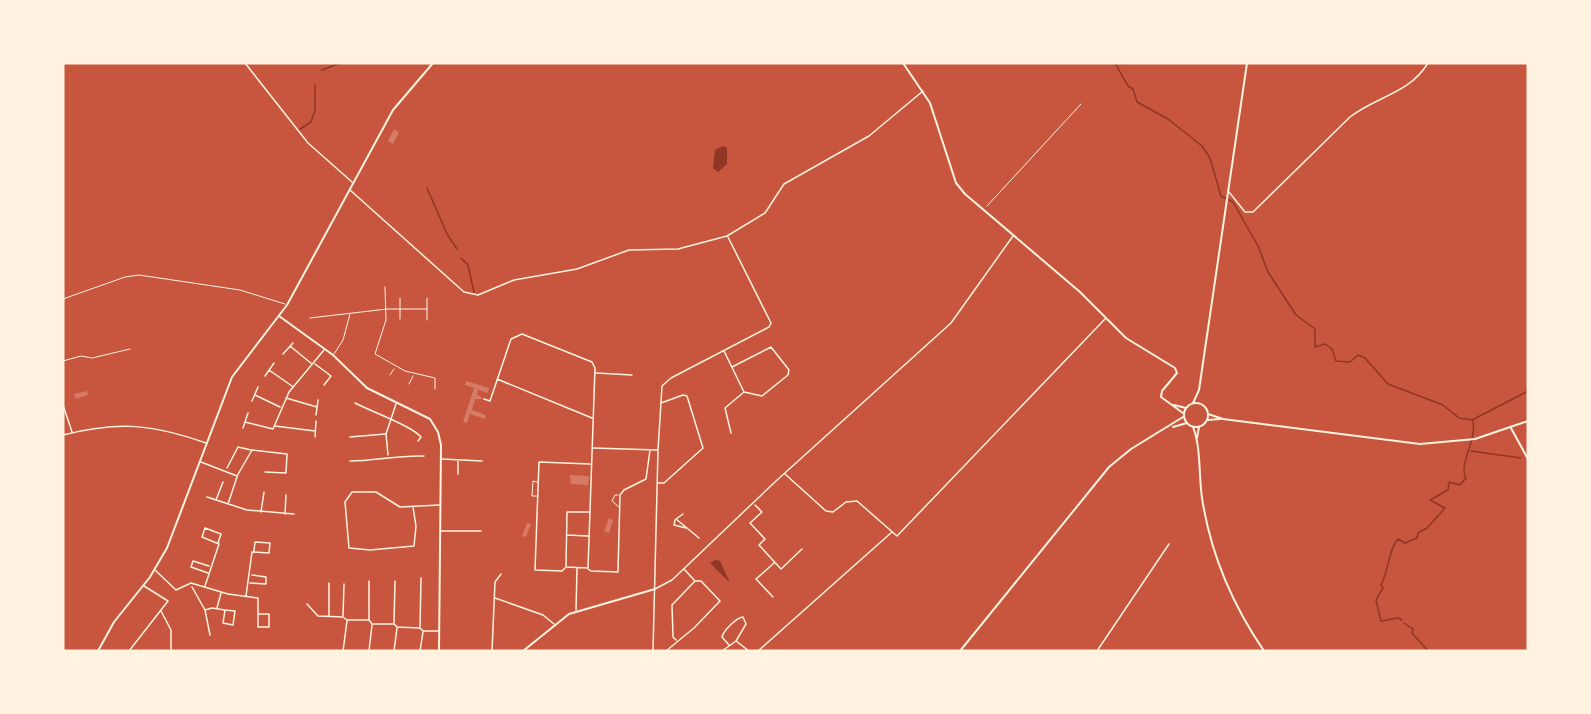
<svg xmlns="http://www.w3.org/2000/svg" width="1591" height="714" viewBox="0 0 1591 714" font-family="Spectral,serif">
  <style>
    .water { fill: #8f3625 }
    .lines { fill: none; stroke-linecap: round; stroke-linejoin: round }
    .stream { stroke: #8f3625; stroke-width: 1.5 }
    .building { fill: #d67c66 }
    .path { stroke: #fff3e0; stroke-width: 1 }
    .service { stroke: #fff3e0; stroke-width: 1 }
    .minor { stroke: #fff3e0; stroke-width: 1.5 }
    .tertiary { stroke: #fff3e0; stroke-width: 2 }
    .secondary { stroke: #fff3e0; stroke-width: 2 }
  </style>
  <rect width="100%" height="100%" fill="#c8553d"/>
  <path class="water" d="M723,146L727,148V164L718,172L713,168L715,150Z
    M715,560L720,561L730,583L710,563Z"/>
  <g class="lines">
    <path class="stream" d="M1115,63L1128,86L1133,89L1137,102L1168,119L1202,146L1210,158L1221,196L1233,202L1258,246L1268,272L1296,315L1315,329V347L1325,344L1332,349L1336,361L1350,362L1358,355L1365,358L1388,384L1443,405L1459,418L1472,420L1528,391
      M322,70L340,63
      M300,129L311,122L315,110V85
      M427,188L447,234L457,249
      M461,258L468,265L474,292
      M1471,451L1521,458
      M1402,620L1398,618L1381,621L1376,600L1383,588L1381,585C1388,573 1389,548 1398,539L1405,543L1417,538L1418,533L1427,528L1445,508L1430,500L1448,490L1449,482L1460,485L1466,478C1458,466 1477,439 1473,421
      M1404,623L1413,629L1412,633L1428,651"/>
  </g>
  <path class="building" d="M394,129L399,132L393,144L388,141Z
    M466,381L489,388L488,393L478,390L477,394L483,399H475L472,410L486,415L485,419L470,414L467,423L463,422L474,388L465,385Z
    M87,391L88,395L76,399L74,394Z
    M570,475L589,476L588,485L571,484Z
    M609,518L613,520L609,533L604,531Z
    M527,523L531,524L526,537L522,536Z"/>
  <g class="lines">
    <path class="path" d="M987,206L1081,104"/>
    <path class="service" d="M385,287L386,320L375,354L405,371L435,378V389
      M63,299L125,277L139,275L240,290L285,304
      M310,318L387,309H427
      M400,319V298
      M427,320V298
      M334,354L343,340L350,314
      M63,361L81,356L92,358L130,349
      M390,375L394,369
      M409,384L413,376
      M537,482L533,481L532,496H537
      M618,495H615L612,501L619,507"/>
    <path class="minor" d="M245,63L308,143L352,182
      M350,190L464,292L478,295L514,280L577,269L629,250L678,249L727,236L765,213L784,184L869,136L923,91
      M1229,192L1245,212H1253L1350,117C1377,96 1409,94 1428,63
      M290,346L312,364
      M724,351L744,392L725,408L731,433
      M283,354L293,343
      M315,364L331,376L324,385
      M732,367L771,347L789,370L788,375L762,396L744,392
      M269,370L292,386
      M596,373L632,375
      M265,376L274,363
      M497,379L592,418
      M255,395L280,407
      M286,398L317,407
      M484,399L490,401L511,339L522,334L592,362L595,368L588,568L566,567L567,512H590
      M252,401L258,387
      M355,403C370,411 412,426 421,437L418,441
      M63,405L72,432
      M316,415L318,400
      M245,422L273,429L289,392L324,350
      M275,426L315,431
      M243,428L248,413
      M63,435C119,421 152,424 206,443
      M315,437L316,421
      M350,437L385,434
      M593,448L657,450
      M388,455L386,434L396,404
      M442,459L482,461
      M350,461C375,461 397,455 424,456
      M201,462L237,476L252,450L287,454L286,473L265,472
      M227,468L238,447L251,450
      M458,474V461
      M785,474L826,511L833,512L846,502L857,501L897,536L1105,319
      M658,483H664L703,448L687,396L683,395L661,403
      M207,497L247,510L294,514
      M216,500L223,482
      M228,504L237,477
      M755,505L762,512L750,523L765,539L759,545L781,569L802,549
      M413,507L416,526L414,546L370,550L349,548L345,502L352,492H376L400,507L440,505
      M261,512L264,492
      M285,514L286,495
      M683,514L676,519L699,538
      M675,520L674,525L686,528
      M441,531H481
      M567,535L588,536
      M565,568L562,571L535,570L539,462L590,464
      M588,569L591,571L618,572L620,495L624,490L646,479L650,450
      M155,570L176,590L191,583L228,594L258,598V627H269V614H258
      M208,573L191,567L193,561L209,566
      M250,583L266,584V577L252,575
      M205,586L219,544L202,537L205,528L221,534L218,543
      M192,587L205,610L210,635
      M655,589L672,580L776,481L951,323L1013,236
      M246,596L252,552L269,553L270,543L255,542L254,551
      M773,597L756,579L774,563
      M495,598L543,615L554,624
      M307,604L318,616L343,617L347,620H369L372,624H394L397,627L420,628L423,631H439
      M217,608L221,593
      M205,610L212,608L225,610L223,623L233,625L235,611L225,610
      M576,610L577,568
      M161,611L171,630V651
      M329,616V583
      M343,616L344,584
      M369,619V581
      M394,623L395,581
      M420,627L421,578
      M676,640L673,637L672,605L695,581
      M736,641L749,651
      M129,651L168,601L144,586
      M343,651L347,621
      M369,651L372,625
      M394,651L397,628
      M420,651L423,632
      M492,651L495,582L501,574
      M653,651L658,450L662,386L671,378L769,327L771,323L728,237
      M666,651L694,628L720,601L701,581H695L684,569
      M722,651L736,641L746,624L743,617C736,618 724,630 722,637L729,645
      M758,651L892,532
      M1097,651L1169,544"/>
    <path class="tertiary" d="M903,63L930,103L956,183L965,194L1080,292L1126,338L1175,368L1177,373L1162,391L1161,397L1183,413
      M279,316L333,355L367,388L430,419L438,432L441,445L439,651
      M1174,405L1186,408
      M1173,427L1187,423
      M1511,428L1528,459
      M98,651L114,622L150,577L167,548L232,377L287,305L393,110L433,63
      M523,651L569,614L655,589
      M960,651L1109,467L1131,449L1183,417"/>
    <path class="secondary" d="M1184 415a12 12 0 1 1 24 0a12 12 0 1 1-24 0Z
      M1193,403L1199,390L1247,63
      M1208,414L1223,419L1420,444L1475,439L1528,421
      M1208,420L1220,419
      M1193,427C1202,450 1198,480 1203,504C1212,557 1234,607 1264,651
      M1197,438L1199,427"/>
  </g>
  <rect width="1591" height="714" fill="none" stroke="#fff3e0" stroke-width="129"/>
</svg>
